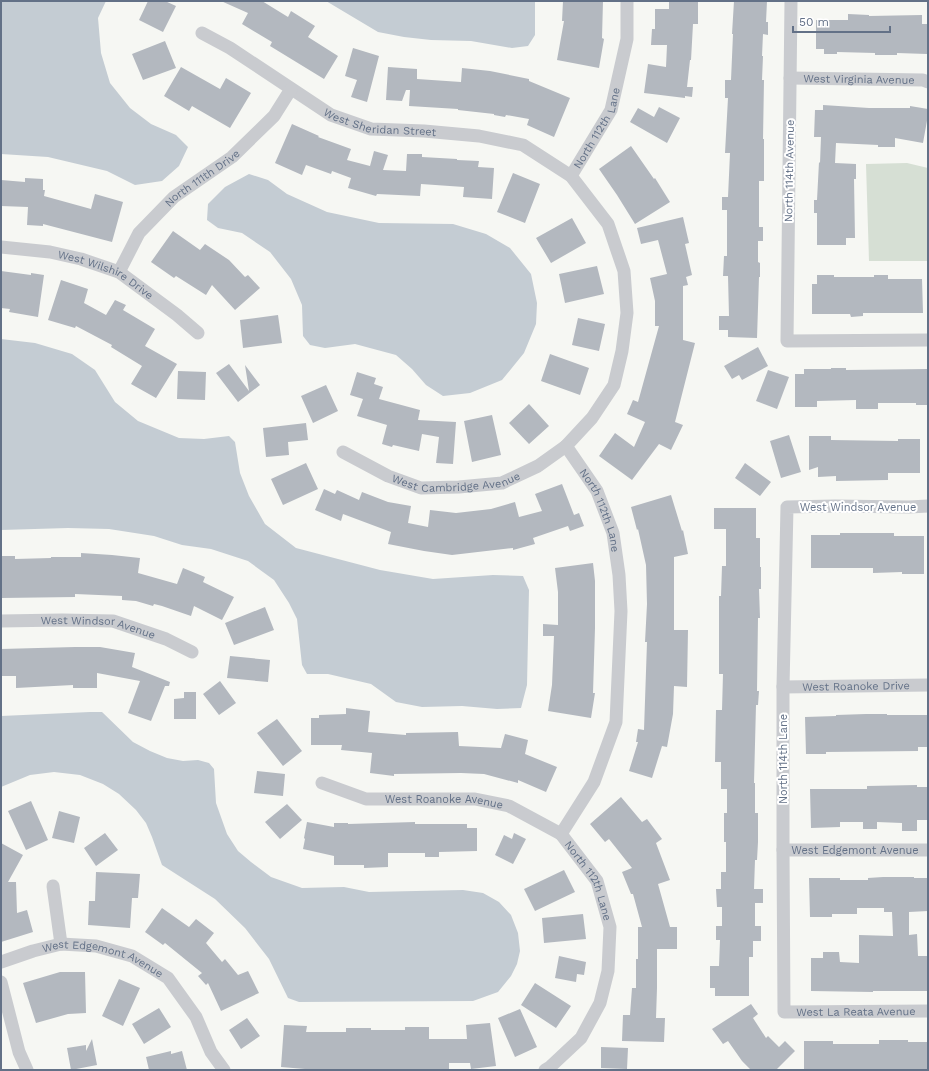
<svg xmlns="http://www.w3.org/2000/svg" width="929" height="1071" viewBox="0 0 929 1071" font-family="'Work Sans',sans-serif">
  <style>
    .green { fill: #d6dfd4 }
    .water { fill: #c4ccd3 }
    .building { fill: #b3b8bf }
    .lines { fill: none; stroke-linecap: round; stroke-linejoin: round }
    .street { stroke: #c9cbcf; stroke-width: 13 }
    .labels { text-anchor: middle; stroke-width: 4; stroke-linejoin: round; paint-order: stroke }
    .street-label { font-size: 11px; fill: #637187; stroke: #fff }
  </style>
  <rect width="100%" height="100%" fill="#f6f7f3"/>
  <path class="green" d="M907,163L928,168V261H869L866,164Z"/>
  <path class="water" d="M1,1H106L98,18L101,53L110,83L130,108L151,124L176,135L188,147L179,166L162,181L135,185L107,171L48,157L1,154Z
    M326,1H535V35L528,46L512,48L471,41L431,40L404,37L378,32Z
    M249,174L268,180L287,194L327,212L379,223L453,224L486,234L510,248L531,274L537,303L536,324L524,353L502,380L470,393L443,396L426,385L412,369L396,355L355,344L325,348L310,345L303,336L302,305L291,279L270,252L242,233L218,228L207,220L208,204L225,187Z
    M1,339L35,343L72,354L95,370L115,402L138,421L179,438L204,439L229,436L235,442L240,473L249,496L265,524L296,548L380,570L433,579L493,575L523,576L529,590L527,685L521,708L497,709L462,706L422,707L396,702L371,684L328,674H307L302,665L297,619L289,603L274,580L248,561L211,549L182,545L154,536L109,529L68,528L1,530Z
    M90,712H102L133,742L150,751L167,758L183,761L198,760L209,763L214,769L216,803L227,834L238,851L251,862L271,877L302,888L344,887L369,892L463,890L483,893L499,902L511,915L518,933L520,951L517,964L511,976L498,992L473,1001L299,1002L288,998L269,959L245,928L215,899L162,865L152,837L146,823L136,810L119,794L103,784L80,775L54,772L30,775L1,787V716Z"/>
  <path class="building" d="M148,1H165L176,6L163,32L139,20Z
    M221,1H262L288,17L291,11L315,26L308,37L338,56L324,79L270,46L272,42L242,24L248,13Z
    M563,1H603L602,38L604,39L599,68L557,60L564,21H562Z
    M669,1H698V24H693L691,60H690L687,87H693L692,97L685,96V98L644,93L648,64L666,67L667,45H651L652,29H655V9H669Z
    M734,1H767L766,22H768V35L763,34L762,56H763L762,80H764L763,139H764V181H759V227H763V241H758V262L760,263V277H759L757,338L728,337V330H719V316H729L728,276H723L724,256H727V210H722V197H728L730,153H725L728,98H725V80H731L733,34H732Z
    M848,14L869,15V16L922,15V24H928L927,54L897,53V55H875V53L837,52V54H824V49H816V20H848Z
    M165,41L176,68L143,80L132,54Z
    M353,48L379,56L367,102L351,97L357,80L345,76Z
    M181,67L220,89L226,78L251,93L230,128L192,106L189,111L164,96Z
    M388,67L417,69V79L461,82L462,68L490,71L529,79V81L570,98L554,137L527,125L529,119L506,115L505,117L494,115V114L458,110V109L409,106L410,90H406L402,101L386,100Z
    M823,105L869,108H910V106L928,109V115L923,143L895,138V147H878V145L836,143L835,163L856,164V179H854L855,238H846V245H817V213H814V200H817L819,162L820,163L821,137H814L815,110H823Z
    M659,107L680,118L667,143L630,122L638,108L654,117Z
    M292,124L319,136L318,137L351,149L347,160L370,166L374,151L388,155L383,170L406,171L407,154H422V157L457,159V160L479,161L478,167L494,168L492,199L463,197L464,187L421,184L420,196L377,194L376,196L348,188L351,178L332,171L331,174L306,165L302,175L275,163Z
    M631,146L654,179L655,178L670,202L635,224L617,195L599,169Z
    M513,173L540,184L525,223L497,212Z
    M25,178L43,179V190H45L44,196L91,209L95,194L123,202L112,242L43,224V226L27,225L28,207L1,206V180L25,182Z
    M683,217L689,243L685,244L692,275L686,277L688,285L683,286V340L695,343L675,422L683,425L671,450L659,444L632,480L599,456L615,433L634,447L645,422L627,414L633,400L638,402L659,326H655V301L650,278L667,274L658,240L641,244L637,228Z
    M572,218L586,243L551,263L536,238Z
    M173,231L200,250L205,244L229,260L245,277L248,275L260,288L235,310L212,285L206,295L176,276L174,278L151,262Z
    M597,266L604,294L565,303L559,274Z
    M1,271L31,275V273L44,275L38,317L9,312L10,309L1,308Z
    M817,275H834V277H874V275H888V279H922L923,313H863V316L851,317L850,314H812V284H817Z
    M61,280L88,289L84,303L106,315L115,300L126,305L123,310L155,329L145,346L177,364L156,398L131,384L142,366L111,347L112,345L76,326L75,328L48,320Z
    M278,315L282,343L243,348L240,320Z
    M578,318L605,324L599,351L572,345Z
    M758,347L768,366L742,380L739,375L732,379L724,366Z
    M550,354L589,368L580,395L541,381Z
    M229,364L249,391L245,365L260,385L238,402L216,373Z
    M831,368H846V370L928,369V405H916V403H878V409H856V400L817,401V407H795V374H804V369H831Z
    M768,370L789,377L777,409L756,401Z
    M178,371L206,372L205,400L177,399Z
    M357,372L376,378L374,384L383,387L379,399L420,410L418,420L456,422L453,464L436,463L439,437L422,434L419,451L393,445L392,447L382,444L387,425L357,416L363,399L350,395Z
    M326,385L338,411L313,423L301,396Z
    M529,404L549,426L529,444L509,423Z
    M492,415L501,455L472,462L464,421Z
    M306,423L308,440L288,442L289,455L266,457L263,428Z
    M789,435L801,472L781,478L770,441Z
    M809,436H831V440L898,441V439H920V473H888V480L836,481V476L818,477V467L809,470Z
    M306,463L318,489L283,505L271,479Z
    M745,463L771,482L760,496L735,478Z
    M562,484L574,515L579,513L584,526L570,531L568,526L533,538L535,544L513,550V548L452,555L424,551L388,544L391,532L343,514L341,521L315,510L324,489L335,494L337,490L359,500L362,492L388,502L411,506L408,523L428,527L430,510L456,513L491,509L515,502L519,517L542,511L535,494Z
    M671,495L682,531L683,530L688,554L674,557V630H688L687,687L674,686L673,714L667,747L662,746L652,778L629,771L638,742H636L638,729L644,730L647,642H645L647,604L646,565L638,529L637,530L631,507Z
    M714,508H756V538H760V567H761V589H759L760,618H758L757,691H759L758,705H756L754,783H755V813H758V842L757,860H755L754,889H763V903H755V926H761V941H753V957H749V996H715V988H710V966H719L720,940H716V926H722V907H717L716,889H721V872H726V842H724V813H727V789H721V762H715L716,710H722L723,674H719V596H721L722,566H726V529H714Z
    M840,533H894V536H924V574H902V572L873,573V568H811V535H840Z
    M81,553L112,555L140,558L138,573L177,584L183,568L205,577L203,582L234,597L222,620L194,606L191,616L162,606L154,604L153,606L136,601L122,600V596L75,594V597L1,598V556H15V559L51,558V557H81Z
    M593,563L595,581V628L593,693H595L591,718L548,711L552,685L554,636H543V624L558,625V592L555,568Z
    M265,607L274,630L234,645L225,623Z
    M75,647H100L135,653L132,667L170,682L169,686H165L151,721L128,713L140,681L97,673V688H73V685L16,688V676H1V649Z
    M230,656L270,660L268,682L227,678Z
    M220,681L236,703L219,715L203,694Z
    M184,692H196V719H174V699L184,698Z
    M346,708L370,711L368,732L406,735V733L458,732L459,746L501,748L505,734L528,740L525,754L557,767L546,792L518,780V783L484,774L461,773L394,774V776L370,773L372,753L341,750L342,745H311V718H319V715L346,714Z
    M866,714H887V715H928V747H918V751L826,752V754H806L805,717L836,716V715Z
    M277,719L302,751L283,766L257,733Z
    M257,771L285,774L283,796L254,793Z
    M917,785V787H928V820H917V831H902V823L877,822V829H863V822H840V827L811,828L810,789H867V786Z
    M621,797L642,822L647,819L662,839L656,843L670,880L658,884L670,927H677V949H657V988L656,1018H665L664,1042L622,1041L623,1015H630L632,988H636V959H638V927H642L633,894H631L622,872L632,868L609,839L605,842L590,824Z
    M31,801L48,840L26,850L8,811Z
    M287,804L302,820L280,839L265,822Z
    M59,811L80,817L74,843L52,838Z
    M307,822L334,827V823H348V824L415,822V824H467V828H477V851L439,852V857H425V853H388V867L364,868V865H334V856L303,849L305,839L304,838Z
    M105,833L118,850L96,866L84,848Z
    M514,833L526,839L513,864L495,855L504,835L512,839Z
    M1,843L23,855L8,882H16L17,913L27,910L33,932L1,942Z
    M564,870L575,892L535,911L524,889Z
    M96,872L140,874L138,898H132L130,928L88,925L89,901H95Z
    M883,877H914V878H928V911L909,912V935L917,934L918,956H928V991H873V992L811,991V958H823V952H839L840,962L859,963V935L893,936L892,912H884V908H857V914H832V917H810L809,878H840V880H868V878Z
    M162,908L189,927L196,919L214,933L206,943L222,962L225,959L238,975L248,971L259,993L221,1011L208,983L206,985L198,976L202,973L165,943L163,945L145,932Z
    M583,914L586,939L544,943L542,918Z
    M559,956L586,962L584,975L577,974L576,982L555,978Z
    M60,972H85L86,1013L68,1014L36,1023L23,983Z
    M119,979L140,988L123,1026L102,1016Z
    M535,983L571,1006L556,1028L521,1005Z
    M751,1004L758,1014L753,1018L766,1038L768,1036L779,1047L785,1041L795,1051L776,1070H751L742,1061L728,1041L723,1044L712,1029Z
    M159,1008L171,1027L144,1044L132,1024Z
    M520,1009L537,1047L515,1057L498,1018Z
    M247,1018L260,1036L241,1049L229,1030Z
    M490,1023L496,1066L471,1069L470,1063H449V1069H400L317,1070L281,1067L284,1025L307,1026L306,1032H346V1028H371V1030H405V1027H429V1039H467L466,1025Z
    M92,1039L97,1065L71,1070L67,1048L86,1045V1051Z
    M879,1040H908V1042H928V1070H804V1041H833V1044H879Z
    M601,1047L628,1048L627,1069L601,1068Z
    M171,1051V1054L182,1051L187,1070H149L146,1057Z"/>
  <g class="lines">
    <g class="street">
      <path d="M791,1L787,341L928,340"/>
      <path id="s1" d="M202,33L230,48L331,115L371,129L424,131L479,136L523,145L571,176L608,224L624,271L627,313L622,351L614,385L592,418L566,446L597,491L613,533L619,575L621,611L616,722L594,782L561,834L597,881L610,927L608,971L600,1003L581,1038L550,1067L545,1070"/>
      <path id="s2" d="M790,78L923,80L928,82"/>
      <path id="s3" d="M571,176L611,110L627,39V1"/>
      <path id="s4" d="M1,247L50,252L81,259L119,272L177,315L198,333"/>
      <path id="s5" d="M119,272L139,233L174,197L232,157L274,116L291,89"/>
      <path id="s6" d="M343,452L388,476L421,488L459,487L502,483L538,466L566,446"/>
      <path id="s7" d="M928,506L909,507L835,506L787,507L783,687V850L784,1012L928,1011"/>
      <path id="s8" d="M1,621L62,620L113,621L166,639L192,652"/>
      <path id="s9" d="M783,687L928,685"/>
      <path id="s10" d="M322,783L366,799H475L509,806L561,834"/>
      <path id="s11" d="M783,850H928"/>
      <path d="M53,886L61,944"/>
      <path id="s12" d="M1,962L33,951L61,944L96,946L132,956L168,978L196,1017L211,1052L224,1070"/>
      <path d="M1,982L19,1052L27,1070"/>
    </g>
  </g>
  <g class="labels">
    <g class="street-label">
      <text dy="4" stroke="none"><textPath href="#s2" startOffset="69">West Virginia Avenue</textPath></text>
      <text dy="4" stroke="none"><textPath href="#s1" startOffset="203">West Sheridan Street</textPath></text>
      <text dy="4" stroke="none"><textPath href="#s3" startOffset="55">North 112th Lane</textPath></text>
      <text transform="translate(789 171) rotate(-89)" y="4">North 114th Avenue</text>
      <text dy="4" stroke="none"><textPath href="#s5" startOffset="128">North 111th Drive</textPath></text>
      <text dy="4" stroke="none"><textPath href="#s4" startOffset="110">West Wilshire Drive</textPath></text>
      <text dy="4" stroke="none"><textPath href="#s6" startOffset="121">West Cambridge Avenue</textPath></text>
      <text x="858" y="511">West Windsor Avenue</text>
      <text dy="4" stroke="none"><textPath href="#s1" startOffset="783">North 112th Lane</textPath></text>
      <text dy="4" stroke="none"><textPath href="#s8" startOffset="98">West Windsor Avenue</textPath></text>
      <text dy="4" stroke="none"><textPath href="#s9" startOffset="73">West Roanoke Drive</textPath></text>
      <text transform="translate(783 759) rotate(-90)" y="4">North 114th Lane</text>
      <text dy="4" stroke="none"><textPath href="#s10" startOffset="125">West Roanoke Avenue</textPath></text>
      <text dy="4" stroke="none"><textPath href="#s11" startOffset="72">West Edgemont Avenue</textPath></text>
      <text dy="4" stroke="none"><textPath href="#s1" startOffset="1179">North 112th Lane</textPath></text>
      <text dy="4" stroke="none"><textPath href="#s12" startOffset="107">West Edgemont Avenue</textPath></text>
      <text dy="4" stroke="none"><textPath href="#s7" startOffset="718">West La Reata Avenue</textPath></text>
    </g>
  </g>
  <rect width="929" height="1071" fill="none" stroke="#637187" stroke-width="4"/>
  <path d="M793 26v6h97v-6" fill="none" stroke="#637187" stroke-width="2"/>
  <text x="799" y="26" font-size="12" fill="#637187" stroke="#ffffff" stroke-width="3" paint-order="stroke">50 m</text>
</svg>
